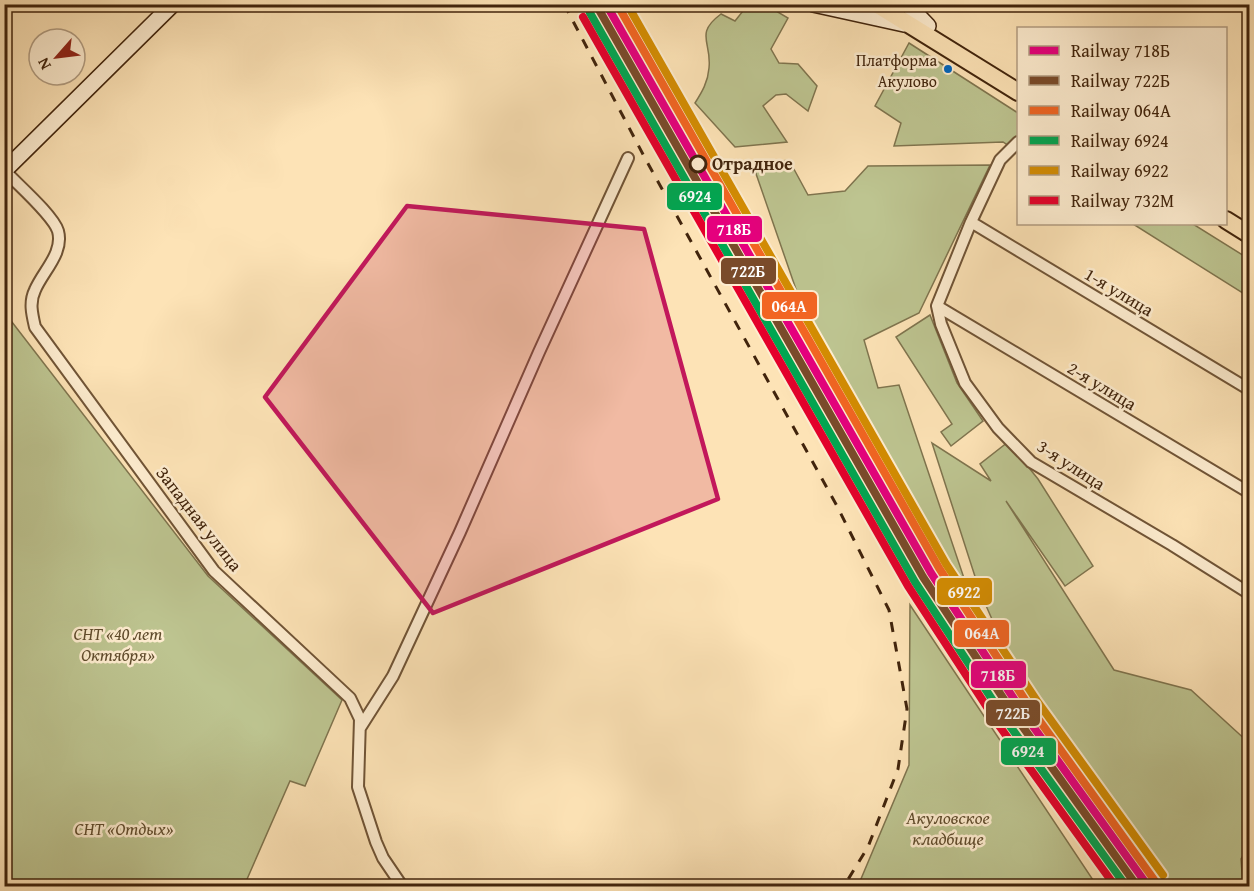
<svg xmlns="http://www.w3.org/2000/svg" width="1254" height="891" viewBox="0 0 1254 891" font-family="'Gentium Book Plus',serif">
  <style>
    .green { fill: #bdc490; stroke: #7f744e; stroke-width: 1.5 }
    .lines { fill: none; stroke-linecap: round; stroke-linejoin: round }
    .street-casing { stroke: #705436; stroke-width: 14 }
    .secondary-casing { stroke: #41240c; stroke-width: 18 }
    .primary-casing { stroke: #41240c; stroke-width: 20 }
    .street { stroke: #feedd0; stroke-width: 10 }
    .secondary { stroke: #feedd0; stroke-width: 15 }
    .primary { stroke: #fde3b6; stroke-width: 16 }
    .rail { stroke: #41240c; stroke-width: 3; stroke-dasharray: 10 10; stroke-linecap: butt }
    .rail-1-casing { stroke: #feedd0; stroke-width: 12 }
    .rail-2-casing { stroke: #feedd0; stroke-width: 12 }
    .rail-3-casing { stroke: #feedd0; stroke-width: 12 }
    .rail-4-casing { stroke: #feedd0; stroke-width: 12 }
    .rail-5-casing { stroke: #feedd0; stroke-width: 12 }
    .rail-6-casing { stroke: #feedd0; stroke-width: 12 }
    .rail-1 { stroke: #e5007d; stroke-width: 8 }
    .rail-2 { stroke: #7a4b2a; stroke-width: 8 }
    .rail-3 { stroke: #f26522; stroke-width: 8 }
    .rail-4 { stroke: #00a651; stroke-width: 8 }
    .rail-5 { stroke: #d38c02; stroke-width: 8 }
    .rail-6 { stroke: #e4002b; stroke-width: 8 }
    .marked { fill: #c2185b; fill-opacity: 0.2; stroke: #c2185b; stroke-width: 4.5; stroke-linejoin: round }
    .bus-dot { fill: #0065bd; stroke: #feedd0; stroke-width: 2 }
    .stop-dot { fill: #feedd0; stroke: #41240c; stroke-width: 3 }
    .labels { text-anchor: middle; stroke-width: 5; stroke-linejoin: round; paint-order: stroke }
    .bus-label { font-size: 16px; fill: #41240c; stroke: #feedd0; text-anchor: end }
    .stop-label { font-size: 18px; font-weight: bold; fill: #41240c; stroke: #feedd0; text-anchor: start }
    .street-label { font-size: 18px; fill: #41240c; stroke: #feedd0 }
    .park-label { font-size: 18px; font-style: italic; fill: #604c2d; stroke: #feedd0 }
    .line-badge { stroke: #feedd0; stroke-width: 2 }
    .badge-label { font-size: 16px; text-anchor: middle; font-weight: bold; fill: #fff }
  </style>
  <rect width="100%" height="100%" fill="#fde3b6"/>
  <filter id="stains"><feTurbulence type="fractalNoise" baseFrequency=".00333" numOctaves="4"/><feColorMatrix values="0 0 0 0 .2 0 0 0 0 .09 0 0 0 0 .02 0 0 0 .5 -.17"/></filter>
  <radialGradient id="worn" r=".72"><stop offset=".6" stop-color="#630" stop-opacity="0"/><stop offset="1" stop-color="#630" stop-opacity=".3"/></radialGradient>
  <path class="green" d="M745,5H766L788,18L771,49L779,63L798,64L817,86L808,111L786,94L776,95L763,106L787,142L735,147L695,103C702,92 708,82 709,68C712,42 694,34 721,14L735,21L743,11Z
    M909,43L1018,113V152L1003,142L894,146L901,123L875,106Z
    M789,160L808,195L845,191L868,166L990,165L919,313L864,340L878,388L899,385L970,596L957,601L817,350L753,165Z
    M1133,224H1193L1249,259V297Z
    M5,313L208,576L342,700L305,786L290,781L244,886H5Z
    M930,315L957,383L983,421L951,446L941,432L952,424L896,337Z
    M1008,442L1038,479L1093,566L1065,586L1006,501L1114,670L1191,690L1249,743L1250,844L1241,859L1243,886H1166L1010,660L980,592L932,443L991,481L980,464Z
    M910,605L1097,886H858L909,765Z"/>
  <g class="lines">
    <defs>
      <path id="street" d="M5,171C17,184 53,215 58,231C64,253 43,271 35,290C29,302 32,314 35,327L214,571L350,698L360,719L358,787L376,842L383,858L402,886
        M971,222L1250,390
        M937,306L941,324L965,383L998,428L1031,462L1172,545L1250,594
        M937,306L1250,493
        M937,306L971,222L1000,160L1018,142
        M360,728L393,676L460,532L539,352L628,158"/>
      <path id="secondary" d="M813,4L904,24
        M907,4L928,26
        M4,171L173,4"/>
      <path id="primary" d="M876,4L1018,92
        M1226,220L1250,235"/>
    </defs>
    <use href="#street" class="street-casing"/>
    <use href="#secondary" class="secondary-casing"/>
    <use href="#primary" class="primary-casing"/>
    <use href="#street" class="street"/>
    <use href="#secondary" class="secondary"/>
    <use href="#primary" class="primary"/>
    <path class="rail" d="M564,4L646,160L837,506L889,610L907,709L898,769L868,847L844,886"/>
    <defs>
      <path id="rail-1" d="M606,4L931,573L1022,711L1148,886"/>
      <path id="rail-2" d="M598,8L923,577L1015,716L1137,886"/>
      <path id="rail-3" d="M617,4L939,568L1029,706L1155,881"/>
      <path id="rail-4" d="M590,13L915,582L1007,722L1126,886"/>
      <path id="rail-5" d="M627,4L946,564L1037,701L1163,875"/>
      <path id="rail-6" d="M583,17L908,586L1000,727L1115,886"/>
    </defs>
    <use href="#rail-1" class="rail-1-casing"/>
    <use href="#rail-2" class="rail-2-casing"/>
    <use href="#rail-3" class="rail-3-casing"/>
    <use href="#rail-4" class="rail-4-casing"/>
    <use href="#rail-5" class="rail-5-casing"/>
    <use href="#rail-6" class="rail-6-casing"/>
    <use href="#rail-1" class="rail-1"/>
    <use href="#rail-2" class="rail-2"/>
    <use href="#rail-3" class="rail-3"/>
    <use href="#rail-4" class="rail-4"/>
    <use href="#rail-5" class="rail-5"/>
    <use href="#rail-6" class="rail-6"/>
  </g>
  <path class="marked" d="M407,206L644,229L718,499L433,613L265,397Z"/>
  <circle class="bus-dot" cx="948" cy="69" r="5"/>
  <circle class="stop-dot" cx="698" cy="164" r="8"/>
  <g class="labels">
    <g class="bus-label">
      <text x="937" y="66">Платформа<tspan x="937" dy="21">Акулово</tspan></text>
    </g>
    <g class="stop-label">
      <text x="712" y="170">Отрадное</text>
    </g>
    <g class="street-label">
      <text transform="translate(1119 292) rotate(31)" y="6">1-я улица</text>
      <text transform="translate(1102 386) rotate(31)" y="6">2-я улица</text>
      <text transform="translate(1071 465) rotate(33)" y="6">3-я улица</text>
      <text transform="translate(199 519) rotate(52)" y="6">Западная улица</text>
    </g>
    <g class="park-label">
      <text x="118" y="640">СНТ «40 лет<tspan x="118" dy="21">Октября»</tspan></text>
      <text x="948" y="824">Акуловское<tspan x="948" dy="21">кладбище</tspan></text>
      <text x="124" y="835">СНТ «Отдых»</text>
    </g>
  </g>
  <g class="line-badge">
    <rect x="666" y="182" width="57" height="29" rx="6" fill="#00a651"/>
    <rect x="706" y="215" width="57" height="28" rx="6" fill="#e5007d"/>
    <rect x="720" y="257" width="57" height="28" rx="6" fill="#7a4b2a"/>
    <rect x="761" y="291" width="57" height="29" rx="6" fill="#f26522"/>
    <rect x="936" y="577" width="57" height="29" rx="6" fill="#d38c02"/>
    <rect x="953" y="619" width="57" height="29" rx="6" fill="#f26522"/>
    <rect x="970" y="660" width="57" height="29" rx="6" fill="#e5007d"/>
    <rect x="985" y="699" width="56" height="28" rx="6" fill="#7a4b2a"/>
    <rect x="1000" y="737" width="57" height="29" rx="6" fill="#00a651"/>
  </g>
  <g class="badge-label">
    <text x="695" y="202">6924</text>
    <text x="734" y="235">718Б</text>
    <text x="748" y="277">722Б</text>
    <text x="789" y="312">064А</text>
    <text x="964" y="598">6922</text>
    <text x="982" y="639">064А</text>
    <text x="998" y="681">718Б</text>
    <text x="1013" y="719">722Б</text>
    <text x="1028" y="757">6924</text>
  </g>
  <rect width="1254" height="891" fill="none" stroke="#fde3b6" stroke-width="24"/>
  <rect x="6" y="6" width="1242" height="879" fill="none" stroke="#41240c" stroke-width="3"/>
  <rect x="12" y="12" width="1230" height="867" fill="none" stroke="#41240c" stroke-width="1.5"/>
  <rect x="1017" y="27" width="210" height="198" fill="#feedd0" stroke="#b29d82" stroke-width="1.5"/>
  <rect x="1029" y="46" width="30" height="9" fill="#e5007d" stroke="#b29d82" stroke-width="1.5"/>
  <text x="1071" y="57" font-size="18" fill="#41240c">Railway 718Б</text>
  <rect x="1029" y="76" width="30" height="9" fill="#7a4b2a" stroke="#b29d82" stroke-width="1.5"/>
  <text x="1071" y="87" font-size="18" fill="#41240c">Railway 722Б</text>
  <rect x="1029" y="106" width="30" height="9" fill="#f26522" stroke="#b29d82" stroke-width="1.5"/>
  <text x="1071" y="117" font-size="18" fill="#41240c">Railway 064А</text>
  <rect x="1029" y="136" width="30" height="9" fill="#00a651" stroke="#b29d82" stroke-width="1.5"/>
  <text x="1071" y="147" font-size="18" fill="#41240c">Railway 6924</text>
  <rect x="1029" y="166" width="30" height="9" fill="#d38c02" stroke="#b29d82" stroke-width="1.5"/>
  <text x="1071" y="177" font-size="18" fill="#41240c">Railway 6922</text>
  <rect x="1029" y="196" width="30" height="9" fill="#e4002b" stroke="#b29d82" stroke-width="1.5"/>
  <text x="1071" y="207" font-size="18" fill="#41240c">Railway 732М</text>
  <g transform="translate(57 57) rotate(242)"><circle r="28" fill="#feedd0" stroke="#b29d82" stroke-width="1.5"/>
  <path d="M0-4.5L10 22L0 15L-10 22Z" fill="#8f2418"/>
  <text y="-9" font-size="16" font-weight="bold" text-anchor="middle" fill="#41240c">N</text>
  </g>
  <rect width="100%" height="100%" filter="url(#stains)"/>
  <rect width="100%" height="100%" fill="url(#worn)"/>
</svg>
